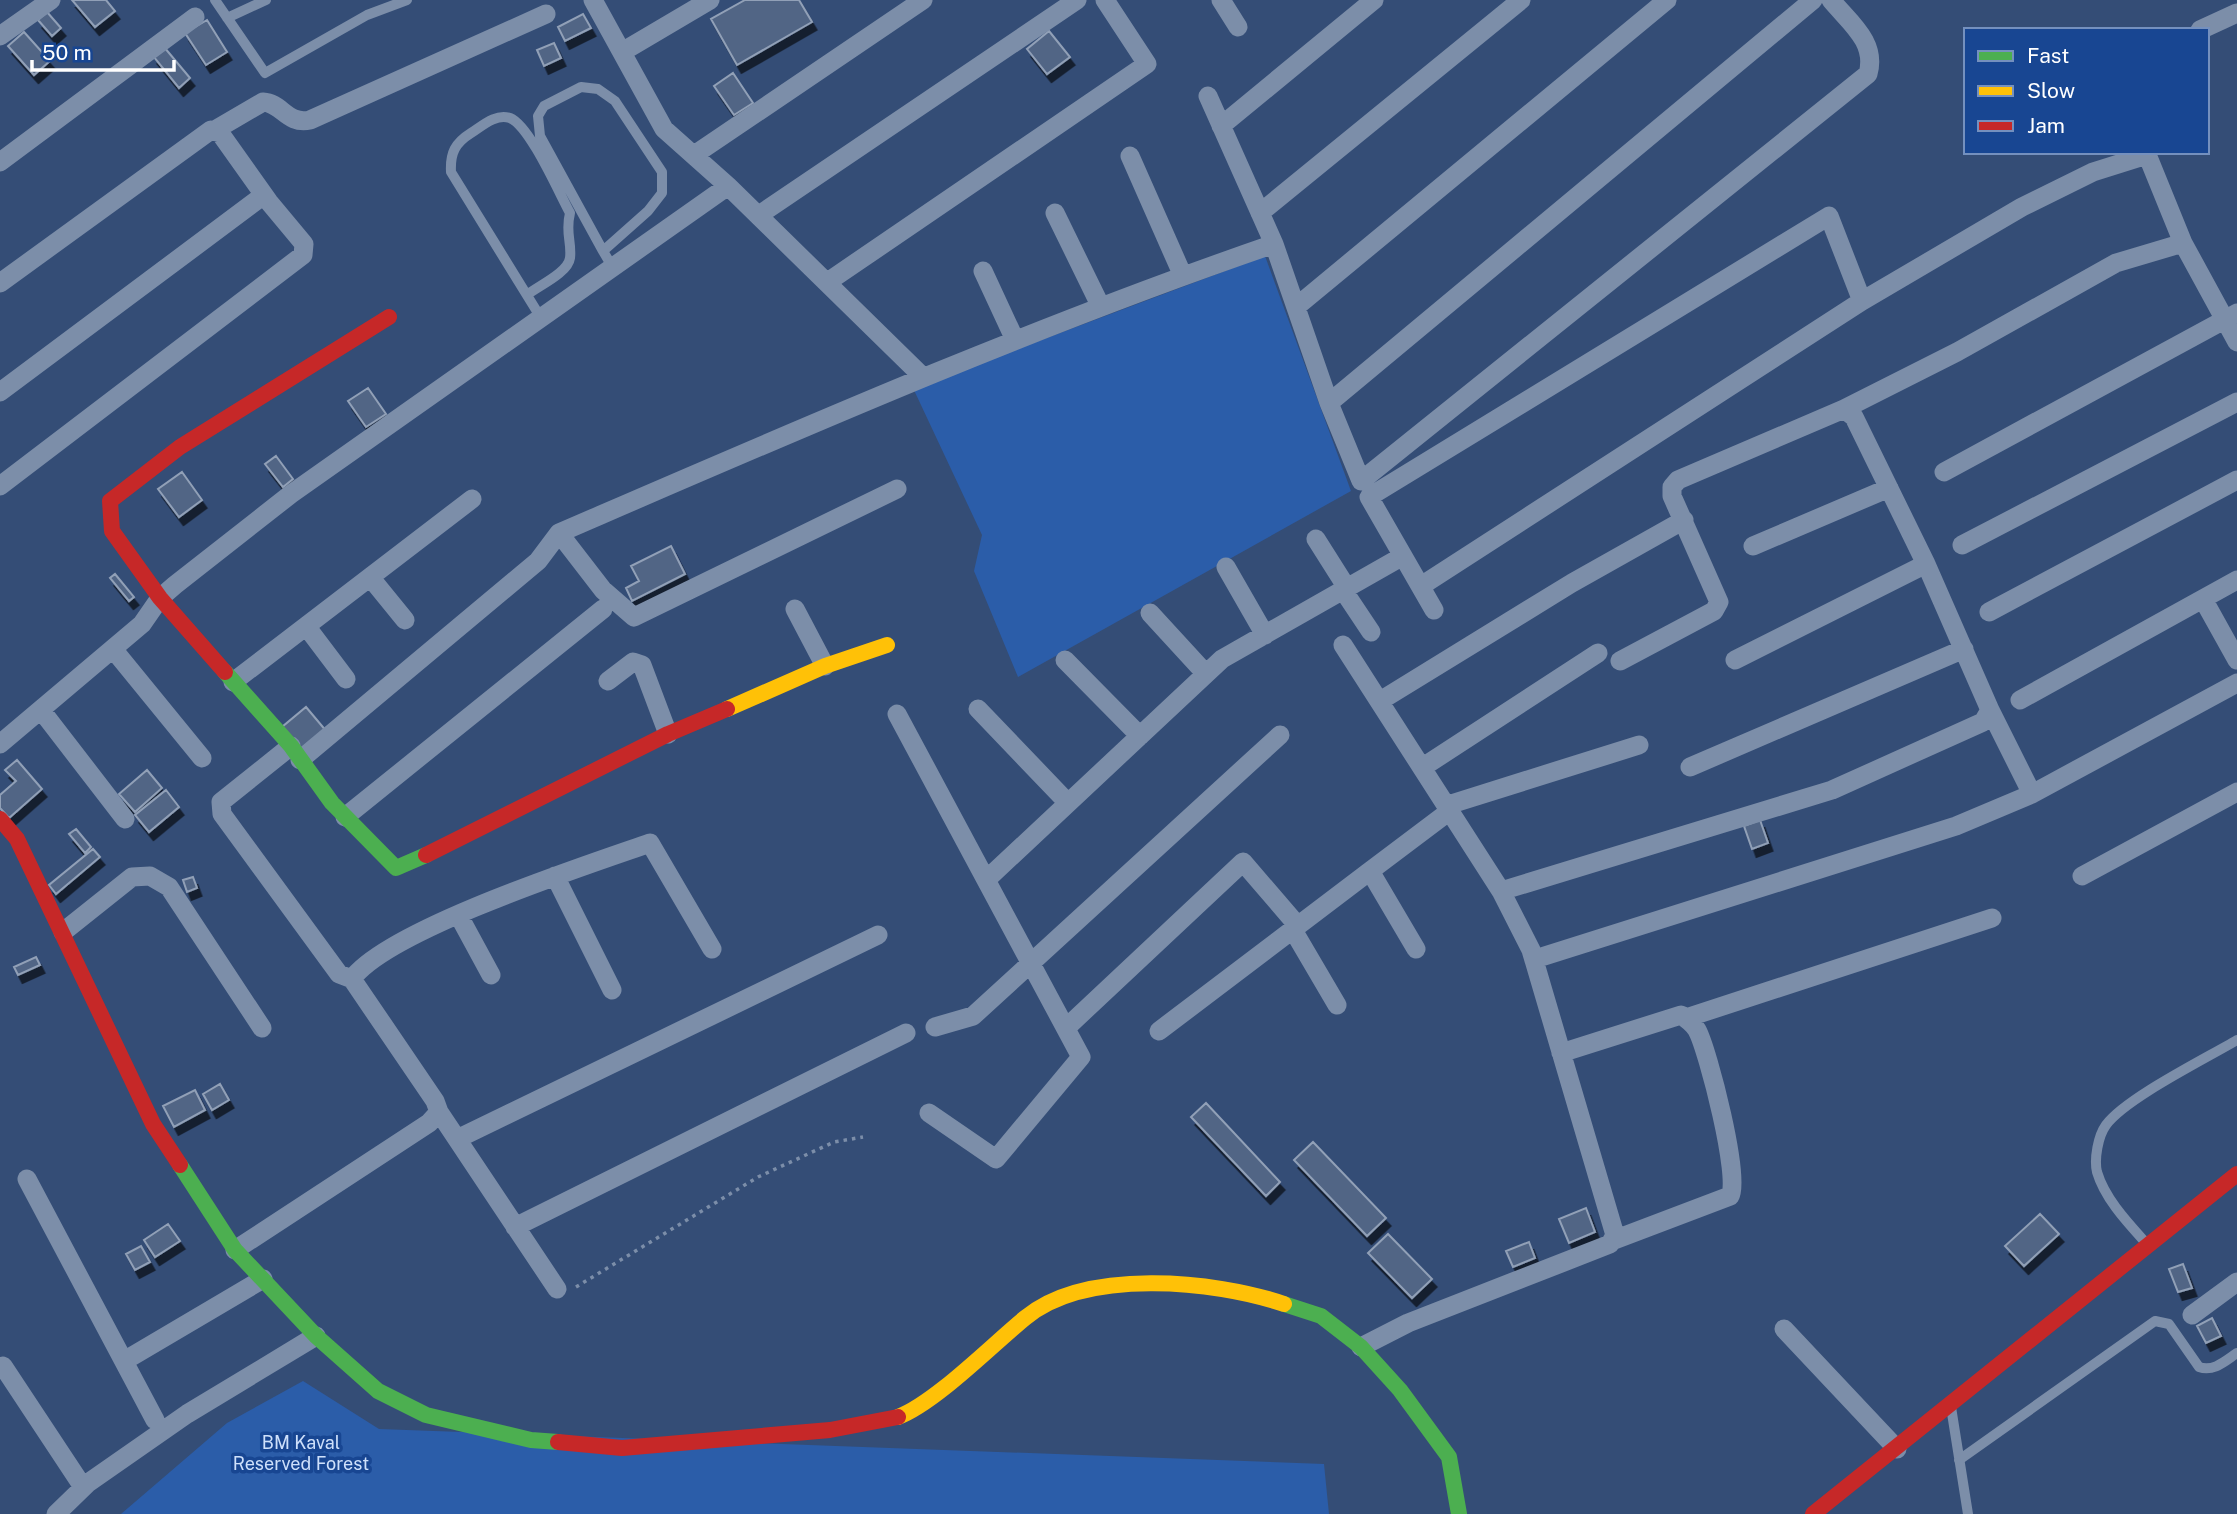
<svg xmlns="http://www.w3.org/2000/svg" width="2237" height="1514" viewBox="0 0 2237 1514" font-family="'Public Sans',sans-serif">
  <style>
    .green { fill: #2b5da9 }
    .building { fill: #516585; stroke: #91a0b7; stroke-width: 2; filter: url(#shadow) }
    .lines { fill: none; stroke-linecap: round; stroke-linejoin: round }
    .path { stroke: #7c8ea9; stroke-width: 3.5; stroke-dasharray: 3.5 5; stroke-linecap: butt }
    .lane { stroke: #7c8ea9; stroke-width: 10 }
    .street { stroke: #7c8ea9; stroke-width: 19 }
    .fast { stroke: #4caf50; stroke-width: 16 }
    .slow { stroke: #ffc107; stroke-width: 16 }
    .jam { stroke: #c62828; stroke-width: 16 }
    .labels { text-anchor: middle; stroke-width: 7; stroke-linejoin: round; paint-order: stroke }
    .park-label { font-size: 18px; fill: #cee0fb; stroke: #184692 }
  </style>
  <defs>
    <filter id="shadow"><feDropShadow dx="4.5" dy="8" stdDeviation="0" flood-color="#0009"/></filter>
  </defs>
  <rect width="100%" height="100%" fill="#344d76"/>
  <path class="green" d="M1265,256L1351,491L1018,677L974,571L982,535L913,388Z
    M303,1381L379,1429L1324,1464L1329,1514H121L227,1423Z"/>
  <path class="building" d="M72,0H106L115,11L95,27Z
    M745,0H799L812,22L737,65L711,19Z
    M47,12L61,28L52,36L38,20Z
    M583,14L591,28L565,41L558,27Z
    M207,20L227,52L206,65L185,33Z
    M1049,31L1070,57L1047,74L1027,49Z
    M24,32L50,61L34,75L8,46Z
    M554,43L561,58L544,66L537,50Z
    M164,47L190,78L179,88L153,56Z
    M733,73L753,103L734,115L714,86Z
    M368,388L386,414L366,427L348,401Z
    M276,456L293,479L283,487L265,464Z
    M182,472L202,500L179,517L158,489Z
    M671,546L685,574L632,601L626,588L639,581L631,566Z
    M115,574L134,597L129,601L110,578Z
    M306,707L327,732L303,753L282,727Z
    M17,760L42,789L9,818L0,808V795L16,781L5,770Z
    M147,770L162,788L135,812L119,794Z
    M166,790L179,807L149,832L135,815Z
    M1760,820L1768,843L1752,849L1744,826Z
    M76,829L91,847L85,853L69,834Z
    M93,849L100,857L56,894L49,885Z
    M193,877L197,888L187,892L183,880Z
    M36,957L40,965L18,975L14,967Z
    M220,1084L229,1100L212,1110L203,1094Z
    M195,1090L205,1110L174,1127L163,1106Z
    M1206,1103L1280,1182L1266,1196L1191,1117Z
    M1313,1142L1386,1218L1367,1236L1294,1160Z
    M1586,1208L1595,1232L1569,1243L1559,1219Z
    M2040,1214L2059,1234L2024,1266L2005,1246Z
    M168,1224L180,1241L155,1257L144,1240Z
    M1388,1234L1432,1279L1412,1298L1368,1253Z
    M1529,1242L1535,1258L1513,1267L1506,1251Z
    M141,1246L150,1262L135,1270L126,1254Z
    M2183,1264L2192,1288L2178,1292L2169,1269Z
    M2212,1318L2221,1336L2206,1343L2197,1326Z"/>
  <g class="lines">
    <path class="path" d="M576,1287L758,1177L834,1142L863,1137"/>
    <path class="lane" d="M215,0L265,73L367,15L407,0
      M227,18L266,0
      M603,251L648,211L662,193V172L615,101L598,89L581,87L544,106L538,116L540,136L603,251L613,268
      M527,295C538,286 568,273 570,258C572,242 565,233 570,213C559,193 530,126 510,118C496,113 482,126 471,133C455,143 450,153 451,172L541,318
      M2146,1243C2128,1223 2105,1199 2097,1172C2094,1159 2098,1136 2106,1125C2126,1098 2205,1059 2237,1040
      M1951,1407L1968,1514
      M1959,1460L2155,1321L2169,1324L2199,1367C2214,1372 2225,1361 2237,1353"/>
    <path class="street" d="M1221,0L1238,27
      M2200,30L2237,13
      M0,36L51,0
      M622,52L710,0
      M1221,126L1374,0
      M215,130L263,102C282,103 287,125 310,120L546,14
      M2146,152L2183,243L2237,342
      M694,155L923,0
      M1130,156L1183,276
      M0,162L195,17
      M728,186L922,376
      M1055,213L1101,307
      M1260,213L1521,0
      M759,215L1077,0
      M1274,244L1329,403L1361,481L1868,74C1877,42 1850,23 1831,0
      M983,271L1015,340
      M829,281L1147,64L1105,0
      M0,283L211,130L220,133L269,202L304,244L303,255L0,486
      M1862,301L2022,207L2093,172L2147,155
      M1296,307L1667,0
      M0,392L264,195
      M1329,403L1813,0
      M1844,409L1957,352L2116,263L2183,243
      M1944,472L2237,313
      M559,533L603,590L634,617L897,489
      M1316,539L1347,588
      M1962,545L2237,402
      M1753,546L1889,488
      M1226,567L1265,635
      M370,577L405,620
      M1421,586L1862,301L1829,216L1369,497L1434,610
      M1343,590L1371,632
      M2203,599L2237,660
      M795,609L825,666
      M1989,612L2237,480
      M1150,613L1206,674
      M306,626L346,679
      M1343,645L1501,891L1531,950L1615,1235L1610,1244L1408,1323L1361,1347
      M113,649L202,758
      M1065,660L1140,736
      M1735,660L1926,564
      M608,681L633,662L642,665L668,734
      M233,682L472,499
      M2020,700L2237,580
      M1380,701L1572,583L1684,520
      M978,709L1068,803
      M41,710L125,819
      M1990,710L2032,794
      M897,714L1081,1057L996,1159L929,1113
      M0,744L142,624L160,598L175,585L291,494L728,186L664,129L593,0
      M291,746L221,802L222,814L339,974L352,979
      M300,760L538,561L559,533C795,431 1030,328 1274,244L1208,96
      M1423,767L1598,653
      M1690,767L1964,649
      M1448,805L1639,745
      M345,817L603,609
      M555,876L612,990
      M2082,876L2237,792
      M986,880L1222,659L1403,556
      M1501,891L1832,790L1983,722L1990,710L1926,564L1854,417L1844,409L1678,480L1672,487V496L1719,602L1714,611L1620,661
      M459,916L491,975
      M1293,930L1337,1005
      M63,932L132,877L150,876L169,887L262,1028
      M1416,949L1370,871L1451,810
      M1535,959L1956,826L2032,794L2237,683
      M1686,1018L1992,918
      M935,1027L973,1016L1280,735
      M1066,1028L1243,862L1298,926
      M1159,1031L1370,871
      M1561,1053L1681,1015C1687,1019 1693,1023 1697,1030C1708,1050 1741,1180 1730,1196L1614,1240
      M439,1112L557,1289
      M459,1138L878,935
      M27,1179L155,1420
      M515,1227L906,1033
      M235,1250L429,1123L439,1112L435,1101L352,979C387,930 587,865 650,843L712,949
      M2192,1315L2237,1282
      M1784,1329L1897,1449
      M124,1361L263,1279
      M3,1366L83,1487
      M56,1514L88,1483L187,1414L316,1336"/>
    <path class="fast" d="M225,672L291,746L332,803L396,868L426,855
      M180,1165L235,1250L316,1336L378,1391L426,1415L531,1440L558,1442
      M1284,1304L1321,1316L1361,1347L1400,1390L1449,1457L1459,1514"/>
    <path class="slow" d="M727,709L825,666L887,645
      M898,1417C935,1403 992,1345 1025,1318C1085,1268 1214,1280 1284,1304"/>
    <path class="jam" d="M225,672L160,598L112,531L110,501L180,447L389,317
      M0,819L17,839L153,1124L180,1165
      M426,855L668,734L727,709
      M558,1442L622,1448L830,1430L898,1417
      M1813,1514L2237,1174"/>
  </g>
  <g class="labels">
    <g class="park-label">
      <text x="301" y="1449">BM Kaval<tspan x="301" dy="21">Reserved Forest</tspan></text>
    </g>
  </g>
  <rect x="1964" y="28" width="245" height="126" fill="#184692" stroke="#7490be" stroke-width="2"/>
  <rect x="1978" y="51" width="35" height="10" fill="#4caf50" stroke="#7490be" stroke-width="2"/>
  <text x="2027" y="63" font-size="21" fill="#ffffff">Fast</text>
  <rect x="1978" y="86" width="35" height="10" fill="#ffc107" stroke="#7490be" stroke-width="2"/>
  <text x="2027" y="98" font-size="21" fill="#ffffff">Slow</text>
  <rect x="1978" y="121" width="35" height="10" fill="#c62828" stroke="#7490be" stroke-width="2"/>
  <text x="2027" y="133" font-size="21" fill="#ffffff">Jam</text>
  <path d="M32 60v10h142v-10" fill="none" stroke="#ffffff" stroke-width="3.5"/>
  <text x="42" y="60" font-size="21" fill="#ffffff" stroke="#184692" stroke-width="5" paint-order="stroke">50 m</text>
</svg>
